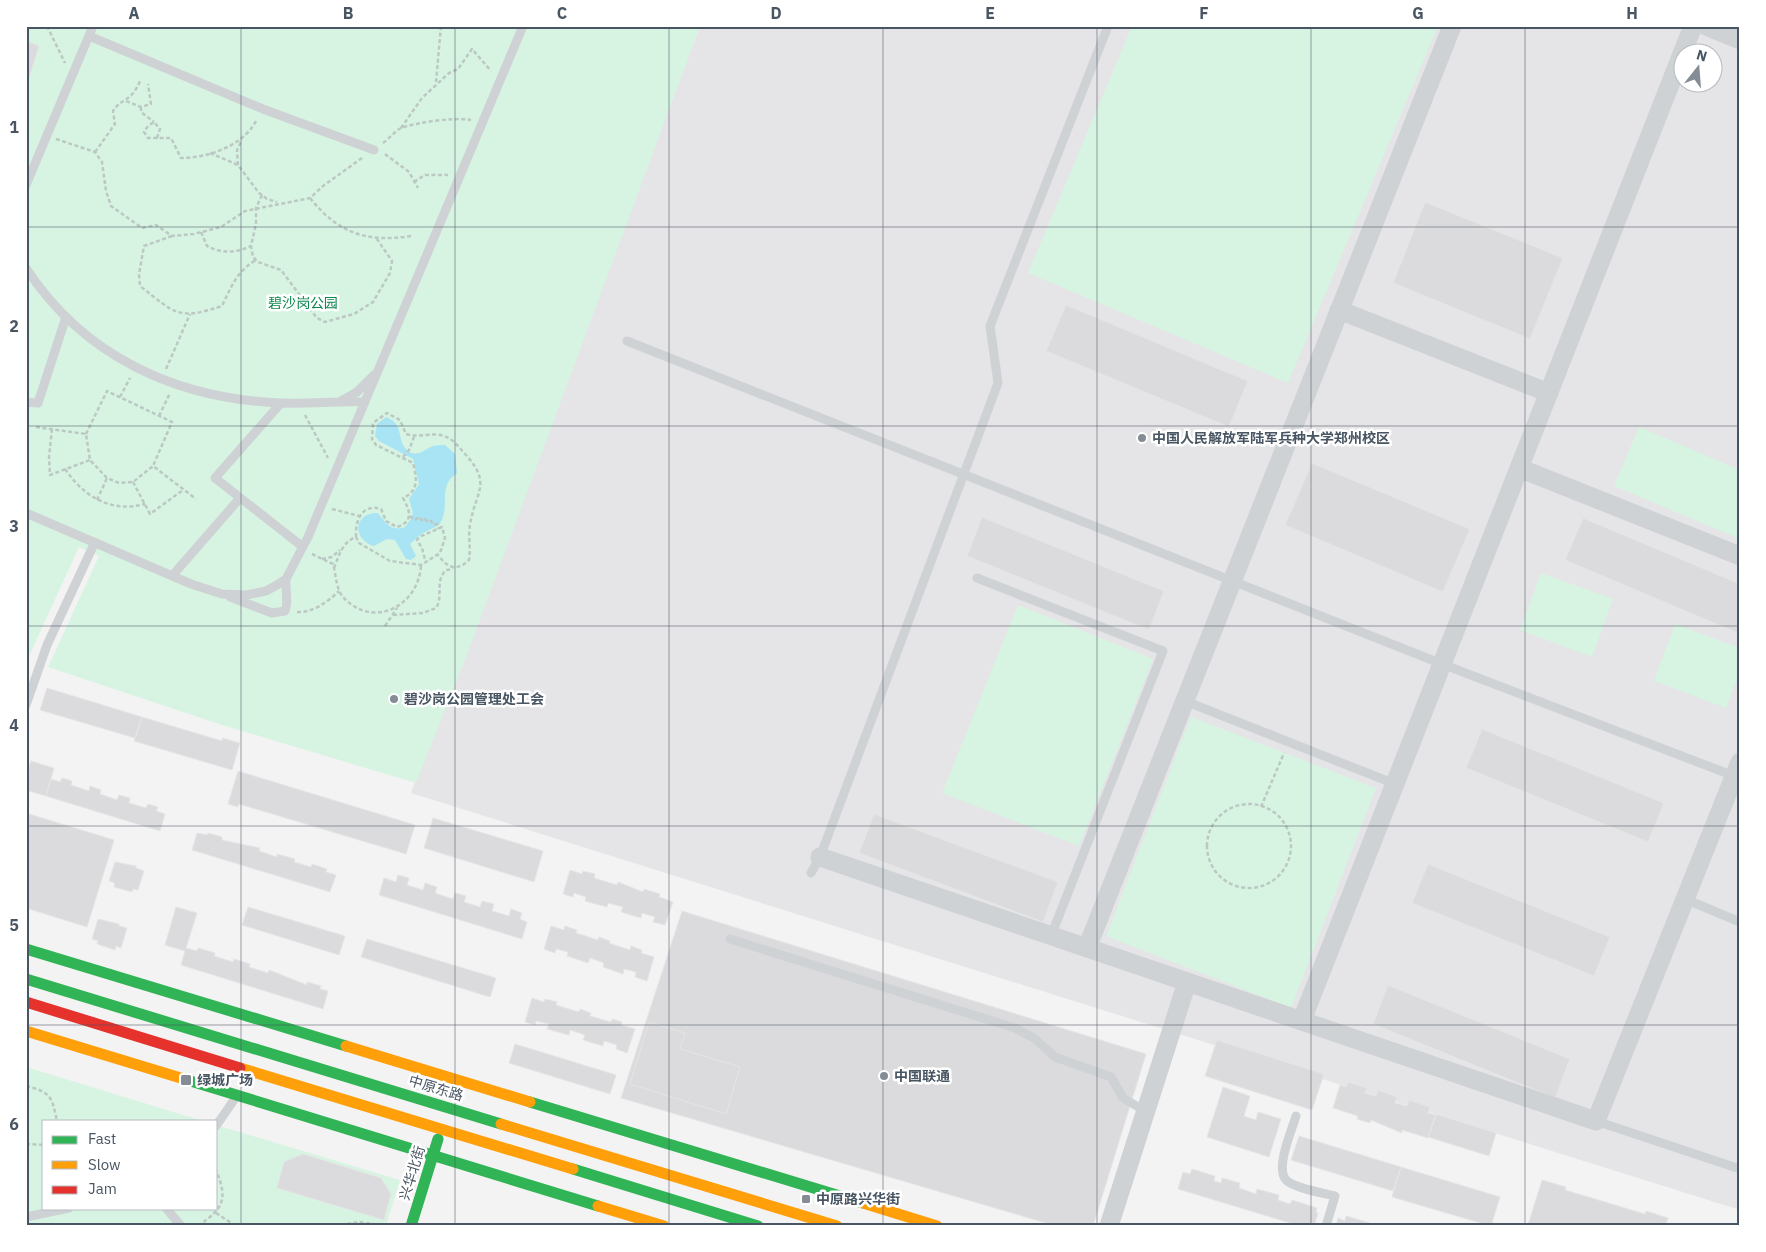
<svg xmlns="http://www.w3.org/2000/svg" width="1766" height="1252" viewBox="0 0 1766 1252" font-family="'IBM Plex Sans','Noto Sans SC',sans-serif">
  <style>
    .education { fill: #e5e4e6; fill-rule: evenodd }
    .green { fill: #d7f4e2 }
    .water { fill: #a8e4f4 }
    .building { fill: #dbdbdd; stroke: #e5e5e6 }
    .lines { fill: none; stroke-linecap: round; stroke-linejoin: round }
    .path { stroke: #bbc8c4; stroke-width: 2.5; stroke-dasharray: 4 2.5; stroke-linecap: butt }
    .lane { stroke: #cfd2d4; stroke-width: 9 }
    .street { stroke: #cfd2d4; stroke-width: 19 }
    .fast { stroke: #30b455; stroke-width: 11 }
    .slow { stroke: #ff9f0a; stroke-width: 11 }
    .jam { stroke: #e5322d; stroke-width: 11 }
    .grid { fill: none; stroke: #485562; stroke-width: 1; stroke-opacity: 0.55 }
    .poi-dot { fill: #848c95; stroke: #fff; stroke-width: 2 }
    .labels { text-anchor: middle; stroke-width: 5; stroke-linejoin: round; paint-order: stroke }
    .park-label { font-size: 14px; fill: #0e884e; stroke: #fff }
    .poi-label { font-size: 14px; font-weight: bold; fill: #485562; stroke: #fff; text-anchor: start }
    .street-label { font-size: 14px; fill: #485562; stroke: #fff }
    .neatline { fill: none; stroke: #485562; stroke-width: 2 }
    .grid-label { font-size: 16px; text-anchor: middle; font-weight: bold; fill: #485562 }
  </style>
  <rect width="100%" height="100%" fill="#f4f3f3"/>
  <path class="education" d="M700,26H1740V1210L411,793ZM1684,52H1714V82H1684Z"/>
  <path class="green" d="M26,26H700L465,660L416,783L222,725L48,667L99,556L79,547L30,654H26Z
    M1132,26H1438L1288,383L1028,273Z
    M1639,427L1740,470V539L1614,486Z
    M1541,573L1613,599L1592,657L1520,630Z
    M1018,605L1153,659L1079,846L942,793Z
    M1675,624L1740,648V669L1726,708L1654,681Z
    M1191,717L1376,788L1291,1008L1106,936Z
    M26,1067L203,1121H44V1208H216V1125L400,1180L386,1226H26Z"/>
  <path class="water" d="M386,417C406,425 395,440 408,451C418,458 425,449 433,446C436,445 441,445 445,445L455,454L457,473C436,487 452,507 439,525L421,534L410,544L416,556L411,560L406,559L395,540L387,539L374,546C351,539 354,512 378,513C386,523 391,532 405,527C416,513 413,514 409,499L419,484L413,459L379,441L375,436L377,424Z"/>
  <path class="building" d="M26,41L39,46L26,88Z
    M1425,202L1563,258L1530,339L1393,283Z
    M1066,305L1248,381L1229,427L1046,351Z
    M1312,463L1470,529L1443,592L1285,525Z
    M982,517L1164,591L1149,630L967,556Z
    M1583,518L1740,584V634L1565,560Z
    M47,688L142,717L135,738L40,710Z
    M142,717L222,741V738L240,743L232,770L134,741Z
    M1482,729L1664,803L1648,842L1466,768Z
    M31,761L54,768L46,796L26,790V777Z
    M238,771L415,825L406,854L239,804L238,807L228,804Z
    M62,778L72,781L71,785L89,791L90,786L101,790L100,794L117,800L119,795L130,798L129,803L146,808L148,804L158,807L156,811L165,814L160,831L46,796L51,779L60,782Z
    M26,813L114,840L87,927L26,908Z
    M874,814L1058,882L1043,922L859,853Z
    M433,818L543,851L534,882L424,848Z
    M197,833L207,835L208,833L222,837V840L260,848L259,851L277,857V854L295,859L294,862L311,867L312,864L327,869L326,872L336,875L330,892L192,850Z
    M115,862L136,866V868L144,871L138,890L133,889L132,892L114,887L115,883L109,881Z
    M1428,864L1610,937L1594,976L1412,903Z
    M570,870L582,874L583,871L595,874L594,878L617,885L618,882L643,892L644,889L660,894L659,897L673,902L665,925L653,922L655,917L642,913L641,918L621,912L623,907L608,903L607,907L585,901L586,897L574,893L573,897L563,894Z
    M398,875L409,878L407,885L423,890L425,883L437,887L435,893L453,899L455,893L466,896L464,902L480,907L482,901L494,904L492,911L509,916L511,909L522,913L520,919L527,922L522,939L379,895L384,878L396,882Z
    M176,907L197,913L186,948L197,951L198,948L215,953L214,956L233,962L234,959L250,964L249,967L268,973L269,970L307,985V982L321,986L320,989L328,991L323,1009L181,965L185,951L165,945Z
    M248,907L345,936L339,955L242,925Z
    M682,911L1146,1054L1093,1226H1056L621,1098Z
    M98,919L119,924V926L127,928L121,948L116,946L115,950L97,944L98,941L92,939Z
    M551,926L564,930L565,926L577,930L576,933L598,940L599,937L610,941L609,943L630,950L631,946L642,950L641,953L654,957L647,981L635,977L636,972L624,969L623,974L603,967L604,963L590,958L588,963L567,956L568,952L556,949L555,953L544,949Z
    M367,939L496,978L490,997L361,957Z
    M1388,985L1570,1059L1555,1098L1373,1024Z
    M532,998L544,1002L545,999L557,1002L556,1005L579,1012L580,1009L591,1013L590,1016L611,1022L612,1019L622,1022L621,1025L635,1029L627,1053L616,1049L617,1045L604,1041L603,1046L583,1040L585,1035L570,1030L569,1035L547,1029L549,1024L536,1021L535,1025L525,1022Z
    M649,1022L685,1033L680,1049L740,1067L726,1114L630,1084Z
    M1217,1040L1324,1074L1312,1110L1205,1076Z
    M515,1044L616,1075L610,1094L509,1063Z
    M1348,1082L1367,1088L1365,1093L1376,1096L1378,1090L1397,1097L1395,1103L1407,1106L1409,1100L1430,1107L1428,1113L1436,1115L1428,1138L1402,1130V1133L1371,1120L1370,1123L1357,1119L1358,1116L1333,1108L1340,1085L1346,1087Z
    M1223,1087L1250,1096L1244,1116L1256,1120L1258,1112L1281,1119L1269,1157L1207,1137Z
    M1436,1114L1496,1133L1489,1156L1428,1137Z
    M1299,1136L1401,1167L1393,1191L1291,1160Z
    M303,1154L381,1178L391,1194L384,1220L277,1188L284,1162Z
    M1401,1167L1500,1197L1491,1226L1392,1197Z
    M1192,1169L1215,1176L1214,1181L1221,1183L1222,1178L1240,1183L1239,1188L1256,1194L1257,1189L1279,1195L1278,1200L1290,1204L1292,1200L1317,1208L1316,1212L1318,1213L1314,1226H1300L1178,1189L1183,1172L1190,1174Z
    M1542,1180L1566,1187L1565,1190L1645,1214L1646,1211L1668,1218L1665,1226L1528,1225Z
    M1346,1216L1370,1223L1369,1226H1336L1338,1218L1345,1221Z"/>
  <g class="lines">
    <path class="path" d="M47,26L65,63
      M436,82L441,26
      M126,101L141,107L151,104L148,84
      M141,107V112L154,122
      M401,128L422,98L449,73L458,69L472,49L491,71
      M157,138L160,129L154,122L148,126L144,132L148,138H171L181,158C209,158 245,145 257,119
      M56,139L95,152L102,162L106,191L111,206L142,228L156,225L172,236L194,234L221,227L245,211L310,198L323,186L362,158
      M383,143C389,139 395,131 401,128C418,122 454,117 471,120
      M95,152L115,124L113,111C122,97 131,103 140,81
      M210,153L238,165L259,193L267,199L277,202
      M385,154L409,172L418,188
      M238,165L237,150L242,140
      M414,182L425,175H448
      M262,195L256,208V224L251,246L253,257L258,262L281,270L317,318L325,322L354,314L373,302L390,273L392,261L377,239
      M310,198C338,233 367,243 411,236
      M201,232L207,246C222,254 236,253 251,246
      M172,236L144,246L139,274L140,286C175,313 177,321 222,306C231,287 237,271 256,260
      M166,369L190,314
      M120,397L130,378
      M305,415L328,458
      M159,416L170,393
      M36,427L86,434L90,460L107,478L119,483L133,482L153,466L196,499
      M52,429L49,457L50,475L90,460
      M86,434L107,391L172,422L153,466
      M403,457L409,450L414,437
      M65,469C84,497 111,513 145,504
      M133,482L150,514L183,490
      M97,500L107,478
      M332,509L359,516
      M410,516L415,520L419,517L423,521L425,519L428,522L431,521L434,525L437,524L438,529
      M356,537C355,522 361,503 381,509L386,521L397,527C414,521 410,511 403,498C419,491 417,478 413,463L376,445L372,439L373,423L387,413L400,420L406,434C419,438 432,432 444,436C453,439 459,447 465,454C493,484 475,492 470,525C468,536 471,548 469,560C456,572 448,568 438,555
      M312,554L333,564C336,574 336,589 343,597C373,630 419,606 421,565
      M322,559L332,557L340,550
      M334,568C339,556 342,542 356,537L359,543L390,561L421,565L440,553L445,538L442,527L419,537L417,540L422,548L426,563
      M297,612C312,613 328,602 339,591
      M393,615L423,613L436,608C444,596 434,582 446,570L453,569
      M385,626L397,608
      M1207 846a42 42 0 1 1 84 0a42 42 0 1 1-84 0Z
      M1261,807L1284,753
      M26,1086C51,1092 52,1097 57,1121
      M26,1144L44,1145
      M216,1213L236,1226
      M198,1226C224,1208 228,1199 216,1170
      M334,1226L359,1222L386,1226"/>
    <path class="lane" d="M89,36L263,109L374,150
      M26,185L93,26
      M26,268C84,357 177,399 281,403C309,404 337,401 365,402
      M627,341L1442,664L1734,776
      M341,401L357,392L374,375
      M26,402L38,403L66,317
      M281,403L215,478L303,547
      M26,513L191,584L222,594L246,595L266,591L277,585L286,579L308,537L523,26
      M172,576L240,498
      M977,578L1163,651L1051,936
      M230,597L272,613L285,611C289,602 285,590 286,579
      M1185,701L1395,784
      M26,705L47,645L95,542
      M811,873L820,857L998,383L990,326L1108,26
      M1685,899L1740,922
      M730,939L1015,1028L1034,1038L1055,1057L1111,1077L1123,1098L1145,1111
      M1296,1116C1292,1130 1275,1168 1286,1180C1294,1188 1323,1193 1335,1196L1326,1226
      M1596,1121L1740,1169
      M216,1126L236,1097
      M166,1208L181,1226
      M26,1217L69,1208"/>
    <path class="street" d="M1706,26L1740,40
      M1339,310L1549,393
      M1519,468L1740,556
      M820,857L1596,1121L1740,762
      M1087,948L1452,26
      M1302,1020L1693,26
      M1109,1226L1187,982"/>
    <path class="fast" d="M26,949L346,1046
      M26,979L501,1124
      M184,1079L598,1206
      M530,1102L863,1203
      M573,1169L758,1226
      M411,1226L438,1139"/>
    <path class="slow" d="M26,1031L184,1079
      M346,1046L530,1102
      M240,1068L573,1169
      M501,1124L837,1226
      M863,1203L937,1226
      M598,1206L664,1226"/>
    <path class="jam" d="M26,1002L240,1068"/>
  </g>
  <path class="grid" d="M241,26V1226M455,26V1226M669,26V1226M883,26V1226M1097,26V1226M1311,26V1226M1525,26V1226M26,227H1740M26,426H1740M26,626H1740M26,826H1740M26,1025H1740"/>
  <g class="poi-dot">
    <circle cx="1142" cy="438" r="5"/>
    <circle cx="394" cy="699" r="5"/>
    <circle cx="884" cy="1076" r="5"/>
    <rect x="180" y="1074" width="12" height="12" rx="2.5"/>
    <rect x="801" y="1194" width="10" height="10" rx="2.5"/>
  </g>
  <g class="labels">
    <g class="park-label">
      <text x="303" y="308">碧沙岗公园</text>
    </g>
    <g class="poi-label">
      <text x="1152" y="443">中国人民解放军陆军兵种大学郑州校区</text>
      <text x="404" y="704">碧沙岗公园管理处工会</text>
      <text x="894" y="1081">中国联通</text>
      <text x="197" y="1085">绿城广场</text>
      <text x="816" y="1204">中原路兴华街</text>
    </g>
    <g class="street-label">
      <text transform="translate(436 1088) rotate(17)" y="5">中原东路</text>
      <text transform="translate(412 1173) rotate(-73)" y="5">兴华北街</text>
    </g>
  </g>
  <rect width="1766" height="1252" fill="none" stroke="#ffffff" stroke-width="55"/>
  <rect x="42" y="1120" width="175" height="90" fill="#ffffff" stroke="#b6bbc0"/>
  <rect x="52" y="1136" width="25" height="8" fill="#30b455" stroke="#b6bbc0"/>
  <text x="88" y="1144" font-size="15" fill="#485562">Fast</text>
  <rect x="52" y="1161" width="25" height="8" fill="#ff9f0a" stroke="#b6bbc0"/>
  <text x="88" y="1170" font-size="15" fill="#485562">Slow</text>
  <rect x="52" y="1186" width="25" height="8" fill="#e5322d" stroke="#b6bbc0"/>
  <text x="88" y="1194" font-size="15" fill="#485562">Jam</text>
  <g transform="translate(1698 68) rotate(17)"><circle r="24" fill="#ffffff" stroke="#b6bbc0"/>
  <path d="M0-4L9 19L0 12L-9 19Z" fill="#848c95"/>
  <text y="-8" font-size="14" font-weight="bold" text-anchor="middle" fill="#485562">N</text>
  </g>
  <rect x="28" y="28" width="1710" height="1196" class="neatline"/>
  <g class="grid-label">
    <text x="134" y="19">A</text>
    <text x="348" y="19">B</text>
    <text x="562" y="19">C</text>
    <text x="776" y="19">D</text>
    <text x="990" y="19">E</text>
    <text x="1204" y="19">F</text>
    <text x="1418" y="19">G</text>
    <text x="1632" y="19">H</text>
    <text x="14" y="133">1</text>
    <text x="14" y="332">2</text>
    <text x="14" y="532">3</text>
    <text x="14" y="731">4</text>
    <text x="14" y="931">5</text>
    <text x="14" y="1130">6</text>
  </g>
</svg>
